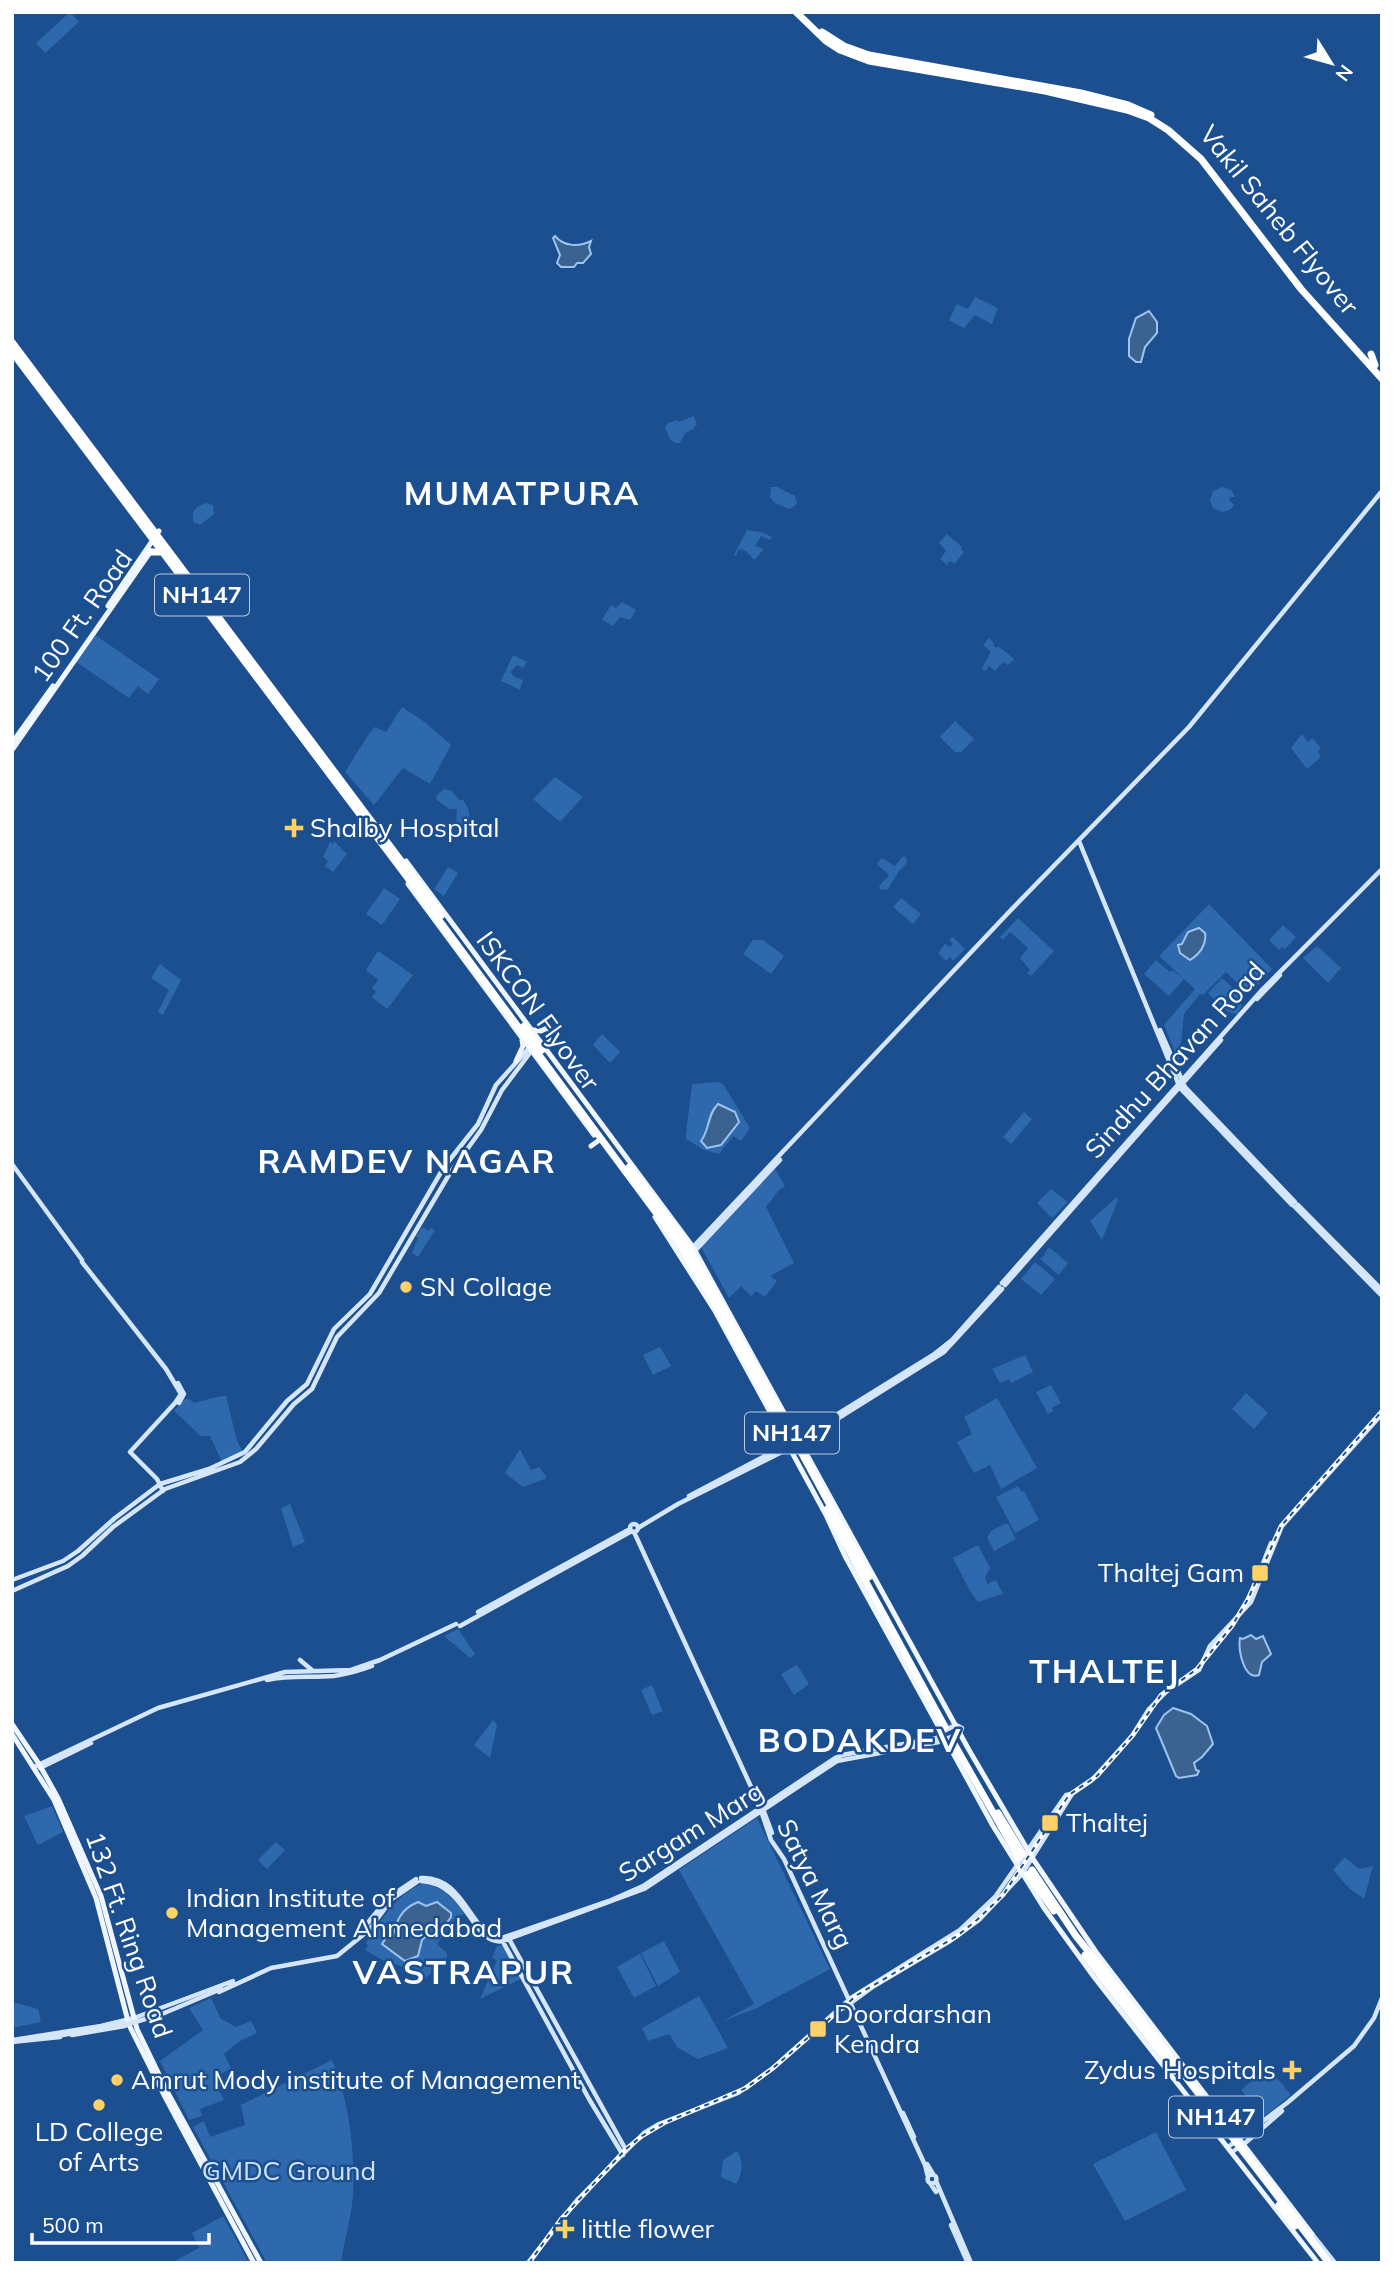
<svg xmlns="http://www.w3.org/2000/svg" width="1394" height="2275" viewBox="0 0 1394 2275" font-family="Mulish,sans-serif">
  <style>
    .green { fill: #2e69ad }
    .water { fill: #3c6290; stroke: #9cc4f0; stroke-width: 2 }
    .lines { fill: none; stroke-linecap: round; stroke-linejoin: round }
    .highway-tunnel { stroke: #3d69a0; stroke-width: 7; stroke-dasharray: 7 3.5; stroke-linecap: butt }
    .secondary { stroke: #d6e6fa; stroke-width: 4.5 }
    .primary { stroke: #f0f6ff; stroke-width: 5 }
    .highway { stroke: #fff; stroke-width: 7 }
    .rail-casing { stroke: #fff; stroke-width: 4.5 }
    .rail { stroke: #1b4f8f; stroke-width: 2; stroke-dasharray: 5; stroke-linecap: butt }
    .secondary-bridge { stroke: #d6e6fa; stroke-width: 4.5 }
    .highway-bridge { stroke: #fff; stroke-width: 7 }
    .poi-dot { fill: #ffd166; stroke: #1b4f8f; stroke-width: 2.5 }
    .labels { text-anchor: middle; stroke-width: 5; stroke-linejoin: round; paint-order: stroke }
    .shield { fill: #1b4f8f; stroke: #bbcadd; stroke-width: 2 }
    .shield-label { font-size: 24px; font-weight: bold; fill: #fff }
    .street-label { font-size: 26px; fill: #fff; stroke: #1b4f8f }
    .poi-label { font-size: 26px; fill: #fff; stroke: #1b4f8f; text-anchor: start }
    .park-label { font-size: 26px; fill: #cfe3fa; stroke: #1b4f8f }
    .district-label { font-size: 33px; font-weight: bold; letter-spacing: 2px; fill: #fff; stroke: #1b4f8f }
  </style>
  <rect width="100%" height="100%" fill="#1b4f8f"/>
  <path class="green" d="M70,12L79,22L45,53L36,43Z
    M975,297L998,308L992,324L975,315L964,328L949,320L957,304L968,309Z
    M694,416L697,425L694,427V429L685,433L680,443H675L670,439L665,428L668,423L677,420L678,422Z
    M771,487H777L795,496L797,504L790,509L775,503L770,497Z
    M1223,487L1231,490L1235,497H1230L1229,500L1234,505L1230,510L1222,512L1213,508L1210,500L1213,491Z
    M206,503L213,505L214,514L200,525L193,522V512L197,507Z
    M747,530L764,533L772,537L770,540L761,536L755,546L764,549L754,560L746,551L739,549L736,556L734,555Z
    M947,534L962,547L961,549L964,552L955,563L948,561V566L940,559L946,551L939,543Z
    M622,602L636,610L630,620L620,617L613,626L602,620L611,605L616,608Z
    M95,635L159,679L148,694L138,686L129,698L76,662Z
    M989,638L994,643L993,645L996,648L998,646L1014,659L1008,665L1003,662L995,671L989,666L985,671L982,668L991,652L983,645Z
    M513,655L527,662L523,668L517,665L510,672L515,677L523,680L520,690L501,681Z
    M402,707L426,723L451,745L430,784L403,768L374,805L345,772L370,732L375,727L386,732Z
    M955,721L974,739L961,752H955L940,737Z
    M1302,734L1308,742L1312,738L1321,748L1318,752L1321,757L1307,769L1291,748Z
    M555,777L583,797L560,822L533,799Z
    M444,789L452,791L459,800H463C470,811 472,815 465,827L459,829L456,824L457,809H449L436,799L437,795Z
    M334,841L347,854L333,872L325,866L328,861L323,857L330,842L333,844Z
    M902,857H906L907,863L899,871L888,889L881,890L879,886L889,875L877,864L882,858L895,866Z
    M448,867L458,873L444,896L434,889Z
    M384,888L400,899L382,925L366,914Z
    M901,898L921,914L913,924L893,907Z
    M1209,904L1272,969L1249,994L1226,972L1203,995L1200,994L1184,1014L1179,1062L1164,1025L1195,989L1184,979L1169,996L1144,974L1156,960L1170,972L1172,970L1182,977L1159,956Z
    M1018,918L1054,951L1031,976L1027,973L1030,970L1020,958L1028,948L1010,932L1003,940L1000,937Z
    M1283,925L1296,937L1285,949L1282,947L1279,950L1269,940Z
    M953,937L965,949L953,961L950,957L946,961L938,953L945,944L950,947L953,944L949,940Z
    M753,940H763L784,956L771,974L743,954Z
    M1317,946L1341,968L1328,983L1303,958Z
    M378,951L413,975L387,1009L372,997L376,992L372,988L378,980L366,970Z
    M160,964L181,980L163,1015L158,1012L169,990L151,978Z
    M1222,978L1240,995L1238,1000L1242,1006L1237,1014C1226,1014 1216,1001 1208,993Z
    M602,1034L620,1052L610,1063L593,1045Z
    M718,1082L723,1084L750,1128L741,1141L733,1136L719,1154L704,1150L686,1139V1134L692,1084Z
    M1024,1112L1032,1119L1011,1144L1003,1137Z
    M775,1169L785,1186L779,1190L766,1207L794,1263L770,1276L777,1281L765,1297L756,1291L751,1296L741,1286L729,1298L701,1247Z
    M1051,1189L1068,1202L1052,1218L1037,1203Z
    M1117,1197L1118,1200L1102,1240L1090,1221Z
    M422,1227L429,1231L431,1228L435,1230L418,1257L412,1253L418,1238L416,1236Z
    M1049,1247L1068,1263L1059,1275L1040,1259L1045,1255L1044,1254Z
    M1035,1262L1055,1279L1041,1295L1021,1279Z
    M660,1347L671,1366L653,1375L643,1355Z
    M1025,1355L1033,1372L1011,1383L1009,1379L1000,1383L992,1369Z
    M1051,1385L1061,1403L1052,1408L1053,1411L1048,1414L1036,1392Z
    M1246,1393L1268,1413L1254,1429L1232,1409Z
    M221,1396H226L237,1441L243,1452L222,1462L210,1436H201L174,1411L185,1399H189L194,1403Z
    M997,1398L1037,1468L1001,1489L990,1465L974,1473L957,1442L972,1434L964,1417Z
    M520,1449L531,1470L539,1467L546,1476L545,1479L523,1487L505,1473Z
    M1018,1486L1022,1492L1024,1491L1039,1520L1015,1533L996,1497Z
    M290,1504L305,1542L293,1547L281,1508Z
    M1004,1524H1008L1016,1539L994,1551L987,1537L991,1531Z
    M978,1545L990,1568L985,1577L987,1584L996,1580L1003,1594L978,1602L970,1591L953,1558Z
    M458,1629L475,1654L470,1658L444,1636Z
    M797,1665L809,1684L794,1695L781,1674Z
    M652,1685L663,1711L652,1715L641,1690Z
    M493,1720L497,1725L490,1758L474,1745Z
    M52,1806L63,1832L38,1845L24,1816Z
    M757,1818L830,1969L757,2008L721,2022L754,2004L679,1870Z
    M276,1842L285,1850L267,1869L258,1860Z
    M1345,1857L1359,1869L1373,1866L1364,1899L1350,1889L1333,1870Z
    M424,1883C441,1887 456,1899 465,1914L457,1916L437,1944L447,1953V1957L422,1982L402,1971L404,1967L382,1960L365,1950L368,1946L366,1943C382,1920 395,1894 424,1883Z
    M664,1941L680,1972L658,1986L641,1953Z
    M504,1945L523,1978L480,1999L497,1960L492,1958L497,1946Z
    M640,1954L656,1986L634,1998L617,1967Z
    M699,1996L728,2048L698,2059L678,2048L669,2034L648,2041L642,2028Z
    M211,1998L221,2019L236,2027L251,2021L257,2033L238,2042L224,2054L231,2068L213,2079L224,2100L200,2109L202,2116L189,2120L160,2061L203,2030L189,2008Z
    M12,2002L38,2009L41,2022L12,2028Z
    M332,2060C349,2100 355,2150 353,2193C352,2217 344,2240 341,2263H267L193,2127L204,2121L210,2137L245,2125L241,2105Z
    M1268,2067L1291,2095L1257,2122L1240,2102L1246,2096L1241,2090Z
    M1156,2132L1186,2190L1125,2221L1093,2164Z
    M737,2151C744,2162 743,2173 736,2184L721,2177L723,2160Z
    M223,2216L249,2263H171L199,2248L192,2233Z"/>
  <path class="water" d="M555,236C564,247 579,247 591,241L589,247L591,254L583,263H577L574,267H561L557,263L560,255L553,238Z
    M1149,311L1157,322V333L1145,347L1141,362H1136L1129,356V339L1136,318Z
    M1199,928L1205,933C1207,944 1200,954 1190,960L1180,953L1178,945L1182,944L1188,932Z
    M718,1104L735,1112L739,1122L721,1145L707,1148L701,1141C710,1129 707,1115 718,1104Z
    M1251,1635L1256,1639L1263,1636L1271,1654L1262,1662L1259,1675C1244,1681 1238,1650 1240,1638L1243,1639Z
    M1173,1708L1191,1714L1207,1726L1213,1744L1202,1757L1194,1763L1196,1770L1199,1771L1197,1775L1179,1778L1176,1776L1156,1728L1164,1715Z
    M418,1902L426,1906L437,1902L451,1913V1917L437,1936H426L422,1940L418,1956L405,1961L382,1944L386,1938L393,1935C397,1920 401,1909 418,1902Z"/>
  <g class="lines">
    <path class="highway-tunnel" d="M948,1724L957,1739"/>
    <path class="secondary" d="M1079,841L1180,1088L1292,1205
      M1257,999L1280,975
      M1160,1030L1185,1087L1295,1202
      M12,1164L82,1260
      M1298,1205L1382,1290
      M1295,1207L1382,1296
      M692,1248L1009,912L1189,727L1382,491
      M693,1253L780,1160
      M82,1262L166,1369L181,1394L175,1403L130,1452L157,1479L163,1491
      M1002,1283L1262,990L1382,869
      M1005,1285L1221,1040
      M178,1383L184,1394L179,1403
      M689,1496L799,1438L933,1355L952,1340L999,1287
      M630 1528a4 4 0 1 1 8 0a4 4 0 1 1-8 0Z
      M638,1528L678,1504L794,1446L944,1352L1002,1289
      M634,1532L758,1802L771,1840L784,1859L925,2165L928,2177
      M12,1580L63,1561L78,1551L115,1518L160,1484L209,1469L245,1452L287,1401L307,1384L334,1329L370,1294L444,1167L478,1124L496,1085L530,1047
      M12,1591L68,1566L82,1556L113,1527L165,1489L240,1462L256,1449L294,1404L312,1389L337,1337L379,1293L450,1173L481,1130L502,1090L533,1049
      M1246,1606L1271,1543
      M478,1612L630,1529
      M460,1626L632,1531
      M300,1660L313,1671
      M267,1680C290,1675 311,1678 334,1676C348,1674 359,1671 372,1666
      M36,1766L158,1708L285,1672L351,1670L380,1660L456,1624
      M40,1768L91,1743
      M763,1809L772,1833
      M421,1878C466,1875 471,1939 502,1938L609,1901L643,1886L835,1758L842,1755L937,1738L942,1732L956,1725L962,1728L960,1733L939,1742L837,1761L644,1889L503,1941C472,1947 468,1883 421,1881
      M357,1936L389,1897L416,1879
      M508,1937L626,2150
      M502,1940L589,2099L623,2155
      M219,1992L271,1968L337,1956L369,1930L392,1899L417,1882
      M844,2008L874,1986L950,1941L979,1920L1022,1874L1072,1794
      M72,2035L125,2026
      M13,2040L101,2026L134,2018L233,1981
      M12,2042L60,2037
      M903,2113L914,2137
      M1228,2147L1287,2103L1354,2046L1374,2018L1382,1998
      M1232,2152L1244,2144L1282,2111
      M927,2164L933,2174
      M927.5 2179a4.5 4.5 0 1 1 9 0a4.5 4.5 0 1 1-9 0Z
      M936,2181L971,2263
      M930,2183L936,2192
      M951,2225L966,2259
      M1312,2234L1335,2263
      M528,2263L578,2199L644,2133L659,2124L738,2093L772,2069L851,1998L960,1930L995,1897L1066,1795L1072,1794L1091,1781L1132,1736L1149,1709L1166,1692L1199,1670L1210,1646L1251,1602L1282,1526L1382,1414"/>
    <path class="primary" d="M108,606L159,531
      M12,743L53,686
      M12,750L151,551
      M406,861L693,1247L969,1750L1033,1859L1096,1952L1312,2234
      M409,880L408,884L594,1135
      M534,1030L541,1031L547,1028
      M547,1048L550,1031
      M516,1061L523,1046L522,1040
      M591,1146L598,1141
      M655,1217L715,1311L826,1515L845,1556L993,1826L1044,1908L1094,1977L1318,2263
      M12,1724L39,1764L58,1798L101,1896L137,2029L168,2093L261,2263
      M12,1734L54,1800L96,1898L129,2025L164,2095L254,2263"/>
    <path class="highway" d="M796,12L826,41L840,50L869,61L1045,91L1127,110L1149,118L1168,130L1201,159L1301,289L1382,379
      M822,32L844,46L869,55L1081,93L1128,105L1151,115
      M12,342L417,882
      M12,352L413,885
      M1371,354L1375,365
      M150,552H162
      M629,1167L683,1239L713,1290
      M625,1171L677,1241L705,1286
      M861,1573L945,1727
      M953,1742L1019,1858
      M998,1813L1023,1854
      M1032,1870L1076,1936L1104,1971
      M1028,1874L1054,1911
      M1085,1955L1100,1975"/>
    <defs>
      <path id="rail" d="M529,2263L561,2219L626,2149L642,2136L664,2123L746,2088L773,2068L857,1995L957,1936L978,1919L1003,1895L1069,1795L1097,1776L1133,1735L1161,1695L1197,1669L1232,1626L1248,1599L1281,1526L1382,1411"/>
    </defs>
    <use href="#rail" class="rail-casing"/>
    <use href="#rail" class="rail"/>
    <path class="secondary-bridge" d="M57,2036L132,2023L162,2014L221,1989"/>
    <path class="highway-bridge" d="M417,882L442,915
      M413,885L625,1171
      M524,1026L542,1050
      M705,1286L785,1431
      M713,1290L869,1577
      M827,1509L861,1573
      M1104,1971L1329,2263
      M1100,1975L1175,2071
      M1279,2205L1295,2226"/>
  </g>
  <g class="poi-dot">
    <path d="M290.5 817.5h7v7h7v7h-7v7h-7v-7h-7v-7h7z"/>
    <circle cx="406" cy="1287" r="7"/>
    <rect x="1251" y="1564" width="18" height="18" rx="3.5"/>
    <rect x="1041" y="1814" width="18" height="18" rx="3.5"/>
    <circle cx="172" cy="1913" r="7"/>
    <rect x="809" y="2020" width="18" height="18" rx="3.5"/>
    <path d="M1288.5 2059.5h7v7h7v7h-7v7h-7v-7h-7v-7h7z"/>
    <circle cx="117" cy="2080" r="7"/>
    <circle cx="99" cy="2105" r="7"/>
    <path d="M561.5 2218.5h7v7h7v7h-7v7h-7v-7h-7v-7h7z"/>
  </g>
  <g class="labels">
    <g class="shield">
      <rect x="155" y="574.5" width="94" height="41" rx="5"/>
      <rect x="745" y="1412.5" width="94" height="41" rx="5"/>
      <rect x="1169" y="2096.5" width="94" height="41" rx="5"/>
    </g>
    <g class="shield-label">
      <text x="202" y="603">NH147</text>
      <text x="792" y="1441">NH147</text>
      <text x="1216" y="2125">NH147</text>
    </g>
    <g class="street-label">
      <text transform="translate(1279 220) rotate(51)" y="9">Vakil Saheb Flyover</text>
      <text transform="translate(82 616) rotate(-55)" y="9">100 Ft. Road</text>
      <text transform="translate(538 1011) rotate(54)" y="9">ISKCON Flyover</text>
      <text transform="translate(1175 1060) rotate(-48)" y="9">Sindhu Bhavan Road</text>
      <text transform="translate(691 1832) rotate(-32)" y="9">Sargam Marg</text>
      <text transform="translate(815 1884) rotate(64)" y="9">Satya Marg</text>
      <text transform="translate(129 1935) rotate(71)" y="9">132 Ft. Ring Road</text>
    </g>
    <g class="poi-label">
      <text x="310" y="837">Shalby Hospital</text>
      <text x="420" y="1296">SN Collage</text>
      <text x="1244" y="1582" text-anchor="end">Thaltej Gam</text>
      <text x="1066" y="1832">Thaltej</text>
      <text x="186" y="1907">Indian Institute of<tspan x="186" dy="30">Management Ahmedabad</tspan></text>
      <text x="834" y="2023">Doordarshan<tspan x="834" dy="30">Kendra</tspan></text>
      <text x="1276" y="2079" text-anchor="end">Zydus Hospitals</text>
      <text x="131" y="2089">Amrut Mody institute of Management</text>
      <text x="99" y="2141" text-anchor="middle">LD College<tspan x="99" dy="30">of Arts</tspan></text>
      <text x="581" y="2238">little flower</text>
    </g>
    <g class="park-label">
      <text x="289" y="2180">GMDC Ground</text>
    </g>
    <g class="district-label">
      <text x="522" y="505">MUMATPURA</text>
      <text x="407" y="1173">RAMDEV NAGAR</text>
      <text x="1105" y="1683">THALTEJ</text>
      <text x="860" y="1752">BODAKDEV</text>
      <text x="464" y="1984">VASTRAPUR</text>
    </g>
  </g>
  <rect width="1394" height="2275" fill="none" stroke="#ffffff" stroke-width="28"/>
  <g transform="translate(1331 63) rotate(127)" stroke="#1b4f8f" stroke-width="5" paint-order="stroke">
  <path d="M0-5L12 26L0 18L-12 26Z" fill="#ffffff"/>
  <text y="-10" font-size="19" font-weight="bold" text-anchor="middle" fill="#ffffff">N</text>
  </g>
  <path d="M32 2233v10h177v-10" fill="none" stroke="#ffffff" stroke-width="3.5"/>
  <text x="42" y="2233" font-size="21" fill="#ffffff" stroke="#1b4f8f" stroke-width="5" paint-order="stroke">500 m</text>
</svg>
